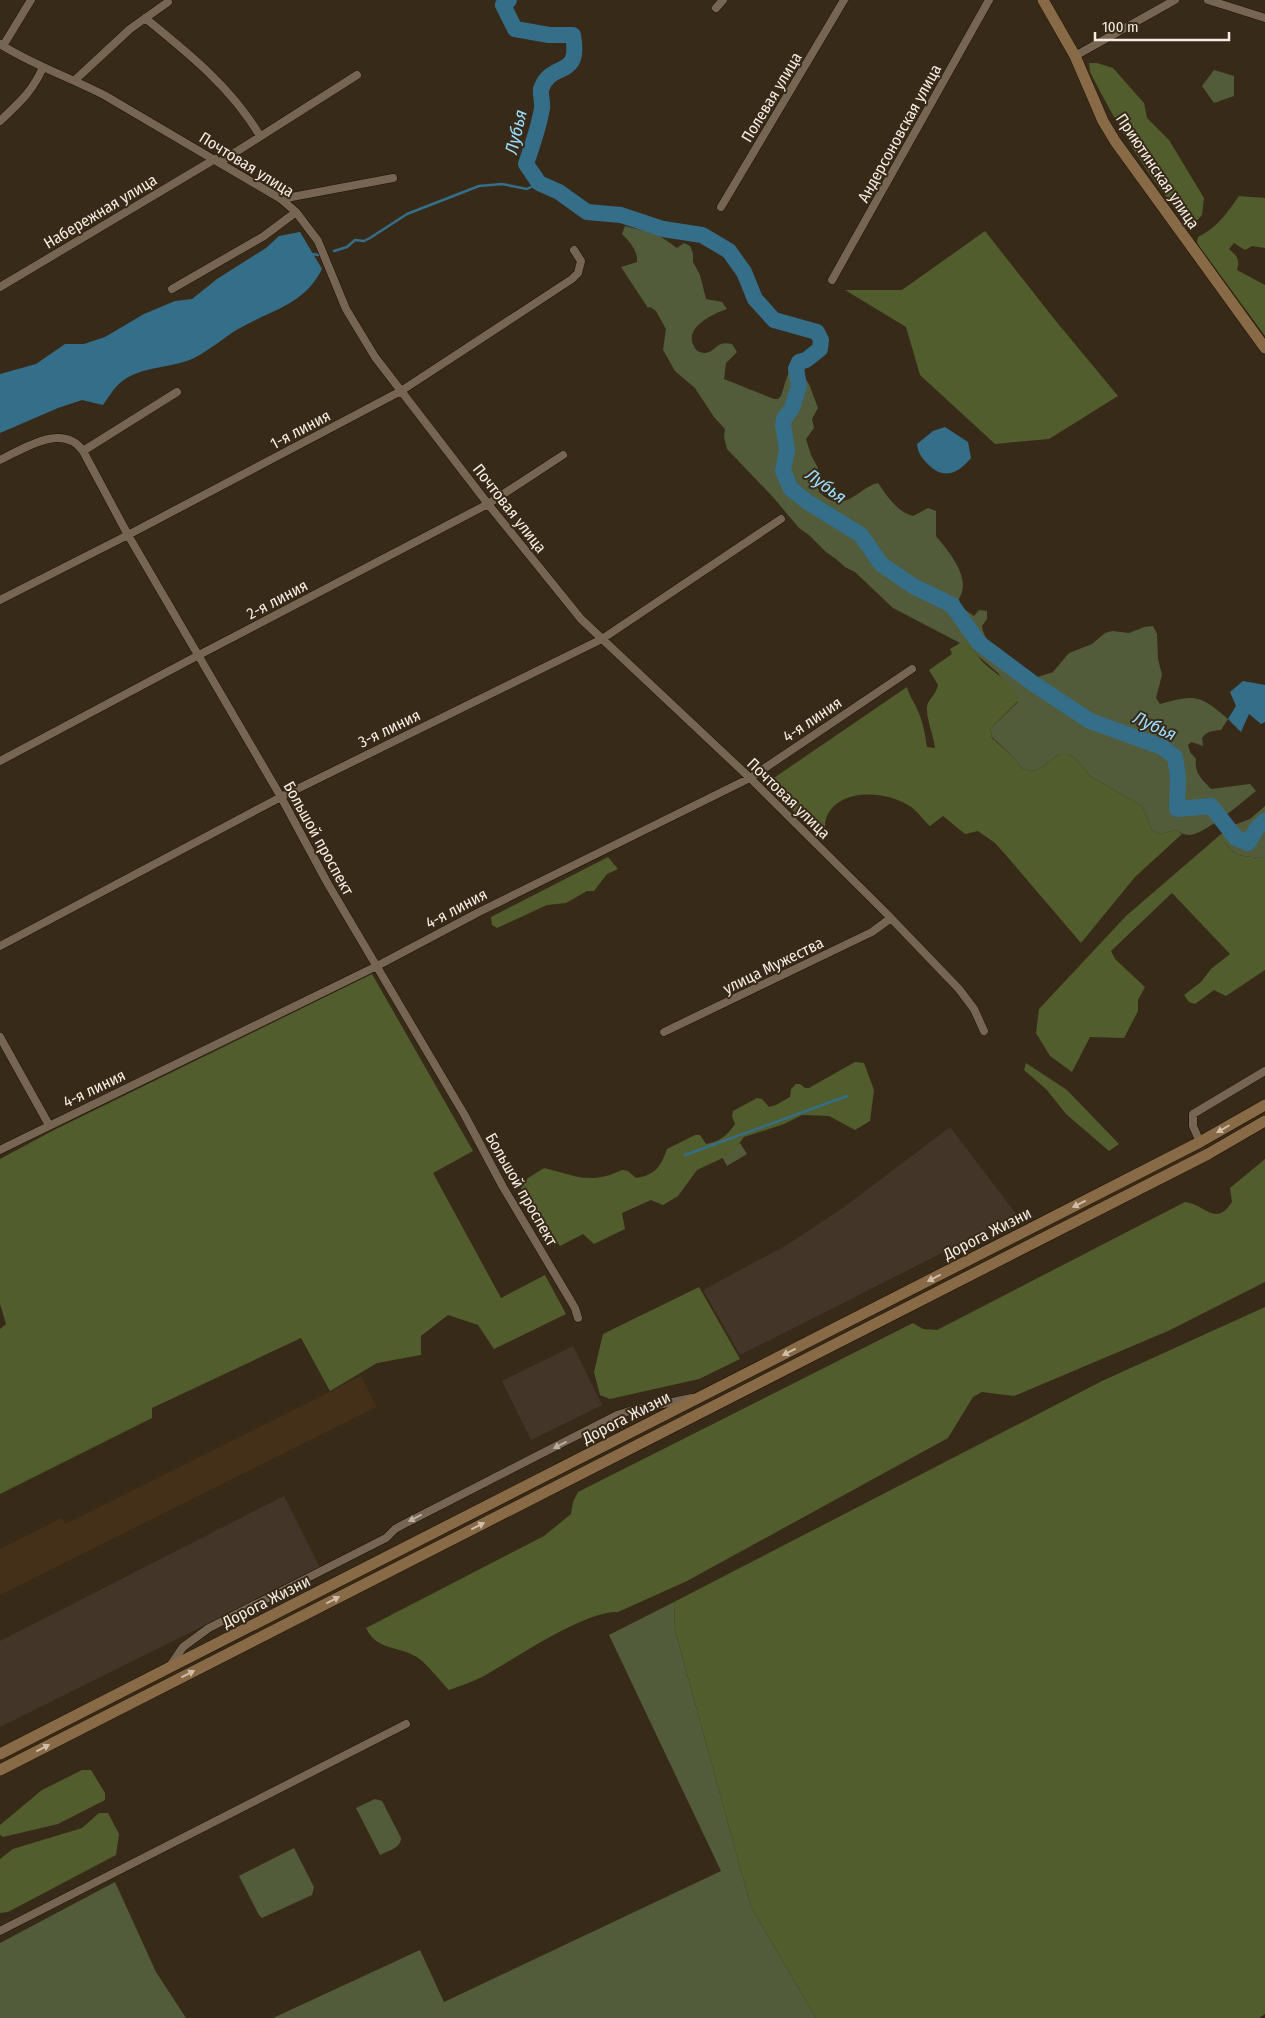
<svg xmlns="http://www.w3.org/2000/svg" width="1265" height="2018" viewBox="0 0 1265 2018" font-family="'Fira Sans Condensed',sans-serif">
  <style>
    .commercial { fill: #433628 }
    .built { fill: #443019 }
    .green { fill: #525c3a }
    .forest { fill: #515d2d }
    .water { fill: #356e89 }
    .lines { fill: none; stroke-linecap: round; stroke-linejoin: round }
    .stream { stroke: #356e89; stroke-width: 2.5 }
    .river { stroke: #356e89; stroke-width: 16 }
    .street-casing { stroke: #1f1203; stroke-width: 9 }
    .secondary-casing { stroke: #1f1203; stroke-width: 12 }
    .street { stroke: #766552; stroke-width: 8 }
    .secondary { stroke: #896a46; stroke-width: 11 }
    .oneway { fill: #d0beab }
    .oneway2 { fill: #bcafa1 }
    .labels { text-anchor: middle; stroke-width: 4; stroke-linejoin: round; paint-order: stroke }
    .street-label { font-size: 16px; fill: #f6ece2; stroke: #382a18 }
    .water-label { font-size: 18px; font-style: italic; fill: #99dcfe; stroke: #382a18 }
  </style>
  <rect width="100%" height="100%" fill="#382a18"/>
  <path class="commercial" d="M950,1127L1017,1215L740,1355L703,1290L787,1245L843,1208Z
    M573,1346L602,1405L531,1440L502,1381Z
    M284,1496L320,1568L0,1727V1641Z"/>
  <path class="built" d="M361,1376L377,1407L0,1595V1549L62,1518L65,1524Z"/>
  <path class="green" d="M1214,70L1234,76V96L1214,103L1202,86Z
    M625,226L657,234L677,248L684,243L690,246L693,253V262L700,275L706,299L722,302L727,309C714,313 683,328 694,346C695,350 699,352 703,353C716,354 714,340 732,344L737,352L726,363L724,379L774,399H778L781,396C787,380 788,362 806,355L808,360L802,366V374L809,384L818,408L812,419L814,428L806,439L811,455L818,468L817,484L819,492C823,495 828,500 833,501C850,506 863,486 878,483C888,497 896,511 913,516L928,508L936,511V536C949,552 972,578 959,599L961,607L974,616L979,610L987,611V619L982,626C985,650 1018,664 1035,678L1053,672L1069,653L1092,644L1105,633L1112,631L1129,633L1144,627L1153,626L1157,634L1158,659L1162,675L1156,698L1160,704C1196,694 1200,695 1228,719L1221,730C1212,731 1207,731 1202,738L1203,746L1191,742L1188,745L1190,752L1196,759C1194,773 1202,779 1211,789L1250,784L1256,791C1242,802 1207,833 1190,835C1185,835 1180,833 1176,830L1160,834L1152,830L1142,806L1090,776L1075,758L1067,754H1059L1038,770L1029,771L1022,768L1012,756L992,737L990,729L1018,702L998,673L977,655L970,643H960L893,608L855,572L845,567L836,559L826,552L809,535L799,528L772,496L727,449L724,437L725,429L714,417L695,388L675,371L663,350L666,329L656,311L650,307L648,308L621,267L637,262C638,251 630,242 622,234Z
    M1265,806V858C1240,856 1234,858 1220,835L1234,825L1250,819Z
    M740,1143L747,1154L727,1166L721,1155Z
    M674,1602L675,1630L751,1907L816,2018H273L420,1950L444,2002L721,1871L609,1635Z
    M375,1799L382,1801L401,1838C401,1848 388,1851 380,1855L356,1808Z
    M294,1848L314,1887L312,1895L262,1918L259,1915L239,1876Z
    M115,1882L156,1972L186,2018H0V1943Z"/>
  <path class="forest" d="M1089,63H1097L1113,68L1144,103L1147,118L1169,140L1204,198L1202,215L1191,227C1150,181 1118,127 1090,72Z
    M1239,196L1265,198V248L1252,246L1245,250L1234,243L1229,249C1237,256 1240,259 1237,270L1265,285V336L1197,243L1198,237C1217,228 1227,213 1239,196Z
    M985,231L1055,320L1118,396L1049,439L995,444L920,375L906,327L845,290H902Z
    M960,643H970C975,652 980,660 987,666C999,676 1015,685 1018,701L990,729L992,738L1012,756L1022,768L1029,771L1038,770L1059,754H1067L1075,758L1090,776L1142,806L1152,830L1160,834L1176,830L1182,834L1135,877L1081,943L1005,854L995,843L978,831L965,834L943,816L930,826C923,820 916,809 908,805C886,791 842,788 828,814C824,820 825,833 824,840L765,784L907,687C909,696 914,701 917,709C923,721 925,734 927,747L935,748C934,737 926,718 927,707C928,699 936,695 938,685L929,670L952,654L950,649Z
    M1220,835C1234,858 1239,856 1265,858V970L1226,996L1214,990L1195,1004L1189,1002L1184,995L1201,982L1211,969L1230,954L1172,893L1111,951L1115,959L1145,987L1138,1000V1011L1124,1038L1090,1037L1072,1072L1050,1056L1036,1033L1039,1009L1126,916Z
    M608,857L618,869L607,874L594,891H587L566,903L547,905L497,928L492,925L491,917Z
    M372,974L473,1151L433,1173L501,1298L545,1275L566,1314L494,1349L478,1325L448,1315L421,1336V1355L377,1363L330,1391L301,1338L152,1408V1418L0,1494V1329L6,1324L0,1304V1159L52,1131Z
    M855,1062L864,1063L874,1090L870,1121L855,1130L829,1116L802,1115L784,1124L744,1137L731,1154L697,1170L678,1196L663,1205L651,1200L622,1213L625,1229L594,1244L583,1234L560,1246L529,1208L521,1188L528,1178L544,1168C576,1176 590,1185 622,1170L628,1171L636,1178C656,1175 661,1166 667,1149L695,1135H700L706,1144C719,1142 728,1135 735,1124L732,1116L733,1111L757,1098L762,1099L769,1107L776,1105L790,1097L791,1089L796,1084H800L805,1088H809Z
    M1026,1063L1067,1090L1119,1144L1109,1151L1066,1114L1046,1089L1024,1070Z
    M1265,1159V1282L1168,1331L1014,1396L982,1392L973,1397L948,1438L687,1581L618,1612C583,1611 515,1659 482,1677C472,1682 460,1686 449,1690C440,1681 426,1662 415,1656C397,1646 376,1650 366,1628L544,1536L571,1514L573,1502L578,1492L913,1323L923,1329L937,1330L1185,1202C1205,1204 1215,1228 1232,1202L1230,1188Z
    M699,1287L740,1359L699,1379L610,1399L600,1395L594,1372L603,1334Z
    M1265,1307V2014L1259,2018H816L751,1907L675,1630L674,1602L1102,1381Z
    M82,1770H91L105,1793V1800L58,1824L3,1837L0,1835V1825L42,1790Z
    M99,1813H108L119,1834L116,1855L8,1912L0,1913V1859L13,1849L82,1828Z"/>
  <path class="water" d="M300,232L322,269C304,305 273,309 240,328C224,337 209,351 192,359C168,369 135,366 117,386C112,391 108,398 103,405L82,400L58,408L0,433V374L36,364L65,344H84L105,337L144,314L175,301L192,299L217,279L266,248L279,236Z
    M945,427L968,442L971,458C956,476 941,480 925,461C920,455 918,452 917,444L933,431Z
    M1243,681L1265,685V722L1261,724L1249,714L1241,732L1228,719L1236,706L1230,692Z"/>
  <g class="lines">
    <path class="stream" d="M334,251L347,247L355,240L364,241L370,238L407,214L479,186L502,184L527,189L539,183
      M313,254L318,255
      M685,1155L847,1096"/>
    <path class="river" d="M509,0L503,5L515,29L549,35H573C581,81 552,59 541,89C540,95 543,102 542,108C539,127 532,146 526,164L539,183L559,192L587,212L621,215L663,229L702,235L729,251L744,272L755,299L774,320L817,332L821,340L820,349L806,360L799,362L796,369L799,386L792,408L784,419L783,425L787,450L783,471L791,489L809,503L861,535L881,564L913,586L952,605L979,643L1034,684L1090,721L1162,747L1175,757L1178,777L1177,809L1211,806L1236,838L1248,843L1257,828L1265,821"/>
    <defs>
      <path id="street" d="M1208,0L1265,18
        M716,8L723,0
        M145,18C188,53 232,88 260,136
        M0,44C33,65 69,77 104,95L281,199L296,212L318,241L346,309L375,357L488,504L581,619L750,778L885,912L959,989L974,1009L984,1031
        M3,46L31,0
        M1075,56L1175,0
        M75,80L130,29L168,2
        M0,121C19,103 33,91 43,67
        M220,162L357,75
        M281,199L393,178
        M721,207L844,0
        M832,280L989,0
        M0,287L215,159
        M172,289L264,236L296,212
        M83,451L177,392
        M0,460C23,449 63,422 83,451L128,535L281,797L328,884L464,1114L503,1187L575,1308L578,1318
        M0,600L128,535L401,391L572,279L578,273L581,261L574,250
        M0,761L197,656L488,504L563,455
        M0,946L281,797L602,639L781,519
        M664,1032L872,932L891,918
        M0,1037L49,1125
        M1200,1142L1193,1126V1114L1265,1071
        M0,1150L377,966L479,912L750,778L912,669
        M170,1666L183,1647L209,1628L386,1538L395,1529L406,1523L617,1415L633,1410L692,1398
        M0,1931L406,1724"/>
      <path id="secondary" d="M1043,0L1075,56L1103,121L1115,141L1265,348
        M0,1754L1200,1142L1265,1105
        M0,1770L1208,1154L1265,1121"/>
    </defs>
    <use href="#street" class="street-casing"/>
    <use href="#secondary" class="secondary-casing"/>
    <use href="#street" class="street"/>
    <use href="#secondary" class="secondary"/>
  </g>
  <defs><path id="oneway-solid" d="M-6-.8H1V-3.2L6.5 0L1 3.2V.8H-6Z" transform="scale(1.25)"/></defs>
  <g class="oneway">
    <use href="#oneway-solid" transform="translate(1223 1129) rotate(150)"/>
    <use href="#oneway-solid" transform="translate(1079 1204) rotate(153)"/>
    <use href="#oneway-solid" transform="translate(934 1278) rotate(153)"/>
    <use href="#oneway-solid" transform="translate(789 1352) rotate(153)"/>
    <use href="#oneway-solid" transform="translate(478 1526) rotate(-27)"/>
    <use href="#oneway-solid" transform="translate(333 1600) rotate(-27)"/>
    <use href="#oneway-solid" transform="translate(188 1674) rotate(-27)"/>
    <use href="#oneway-solid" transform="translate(43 1748) rotate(-27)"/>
  </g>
  <g class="oneway2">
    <use href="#oneway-solid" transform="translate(560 1445) rotate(153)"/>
    <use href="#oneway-solid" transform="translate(415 1518) rotate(153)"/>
  </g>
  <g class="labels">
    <g class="street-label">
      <text transform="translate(771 97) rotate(-59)" y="6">Полевая улица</text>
      <text transform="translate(899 133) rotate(-61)" y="6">Андерсоновская улица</text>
      <text transform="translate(247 164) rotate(32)" y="6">Почтовая улица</text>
      <text transform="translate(1158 171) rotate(56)" y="6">Приютинская улица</text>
      <text transform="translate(100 211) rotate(-31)" y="6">Набережная улица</text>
      <text transform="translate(300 429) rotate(-28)" y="6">1-я линия</text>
      <text transform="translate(510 508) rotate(52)" y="6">Почтовая улица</text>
      <text transform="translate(277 599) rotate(-28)" y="6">2-я линия</text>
      <text transform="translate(812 719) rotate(-34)" y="6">4-я линия</text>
      <text transform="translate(389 728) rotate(-26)" y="6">3-я линия</text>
      <text transform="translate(789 798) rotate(44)" y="6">Почтовая улица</text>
      <text transform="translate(319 838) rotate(61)" y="6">Большой проспект</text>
      <text transform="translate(456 908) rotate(-28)" y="6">4-я линия</text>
      <text transform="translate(773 965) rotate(-26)" y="6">улица Мужества</text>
      <text transform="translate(94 1088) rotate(-26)" y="6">4-я линия</text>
      <text transform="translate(522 1189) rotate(60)" y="6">Большой проспект</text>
      <text transform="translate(987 1233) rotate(-27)" y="6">Дорога Жизни</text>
      <text transform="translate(626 1417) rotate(-27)" y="6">Дорога Жизни</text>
      <text transform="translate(266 1601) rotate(-27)" y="6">Дорога Жизни</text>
    </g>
    <g class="water-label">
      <text transform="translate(516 132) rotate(-77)" y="6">Лубья</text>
      <text transform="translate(826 486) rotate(36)" y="6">Лубья</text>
      <text transform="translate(1155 726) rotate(25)" y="6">Лубья</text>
    </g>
  </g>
  <path d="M1095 32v8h134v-8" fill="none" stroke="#f6ece2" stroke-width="2.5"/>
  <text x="1102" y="32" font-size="15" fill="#f6ece2" stroke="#382a18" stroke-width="4" paint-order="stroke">100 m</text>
</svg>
